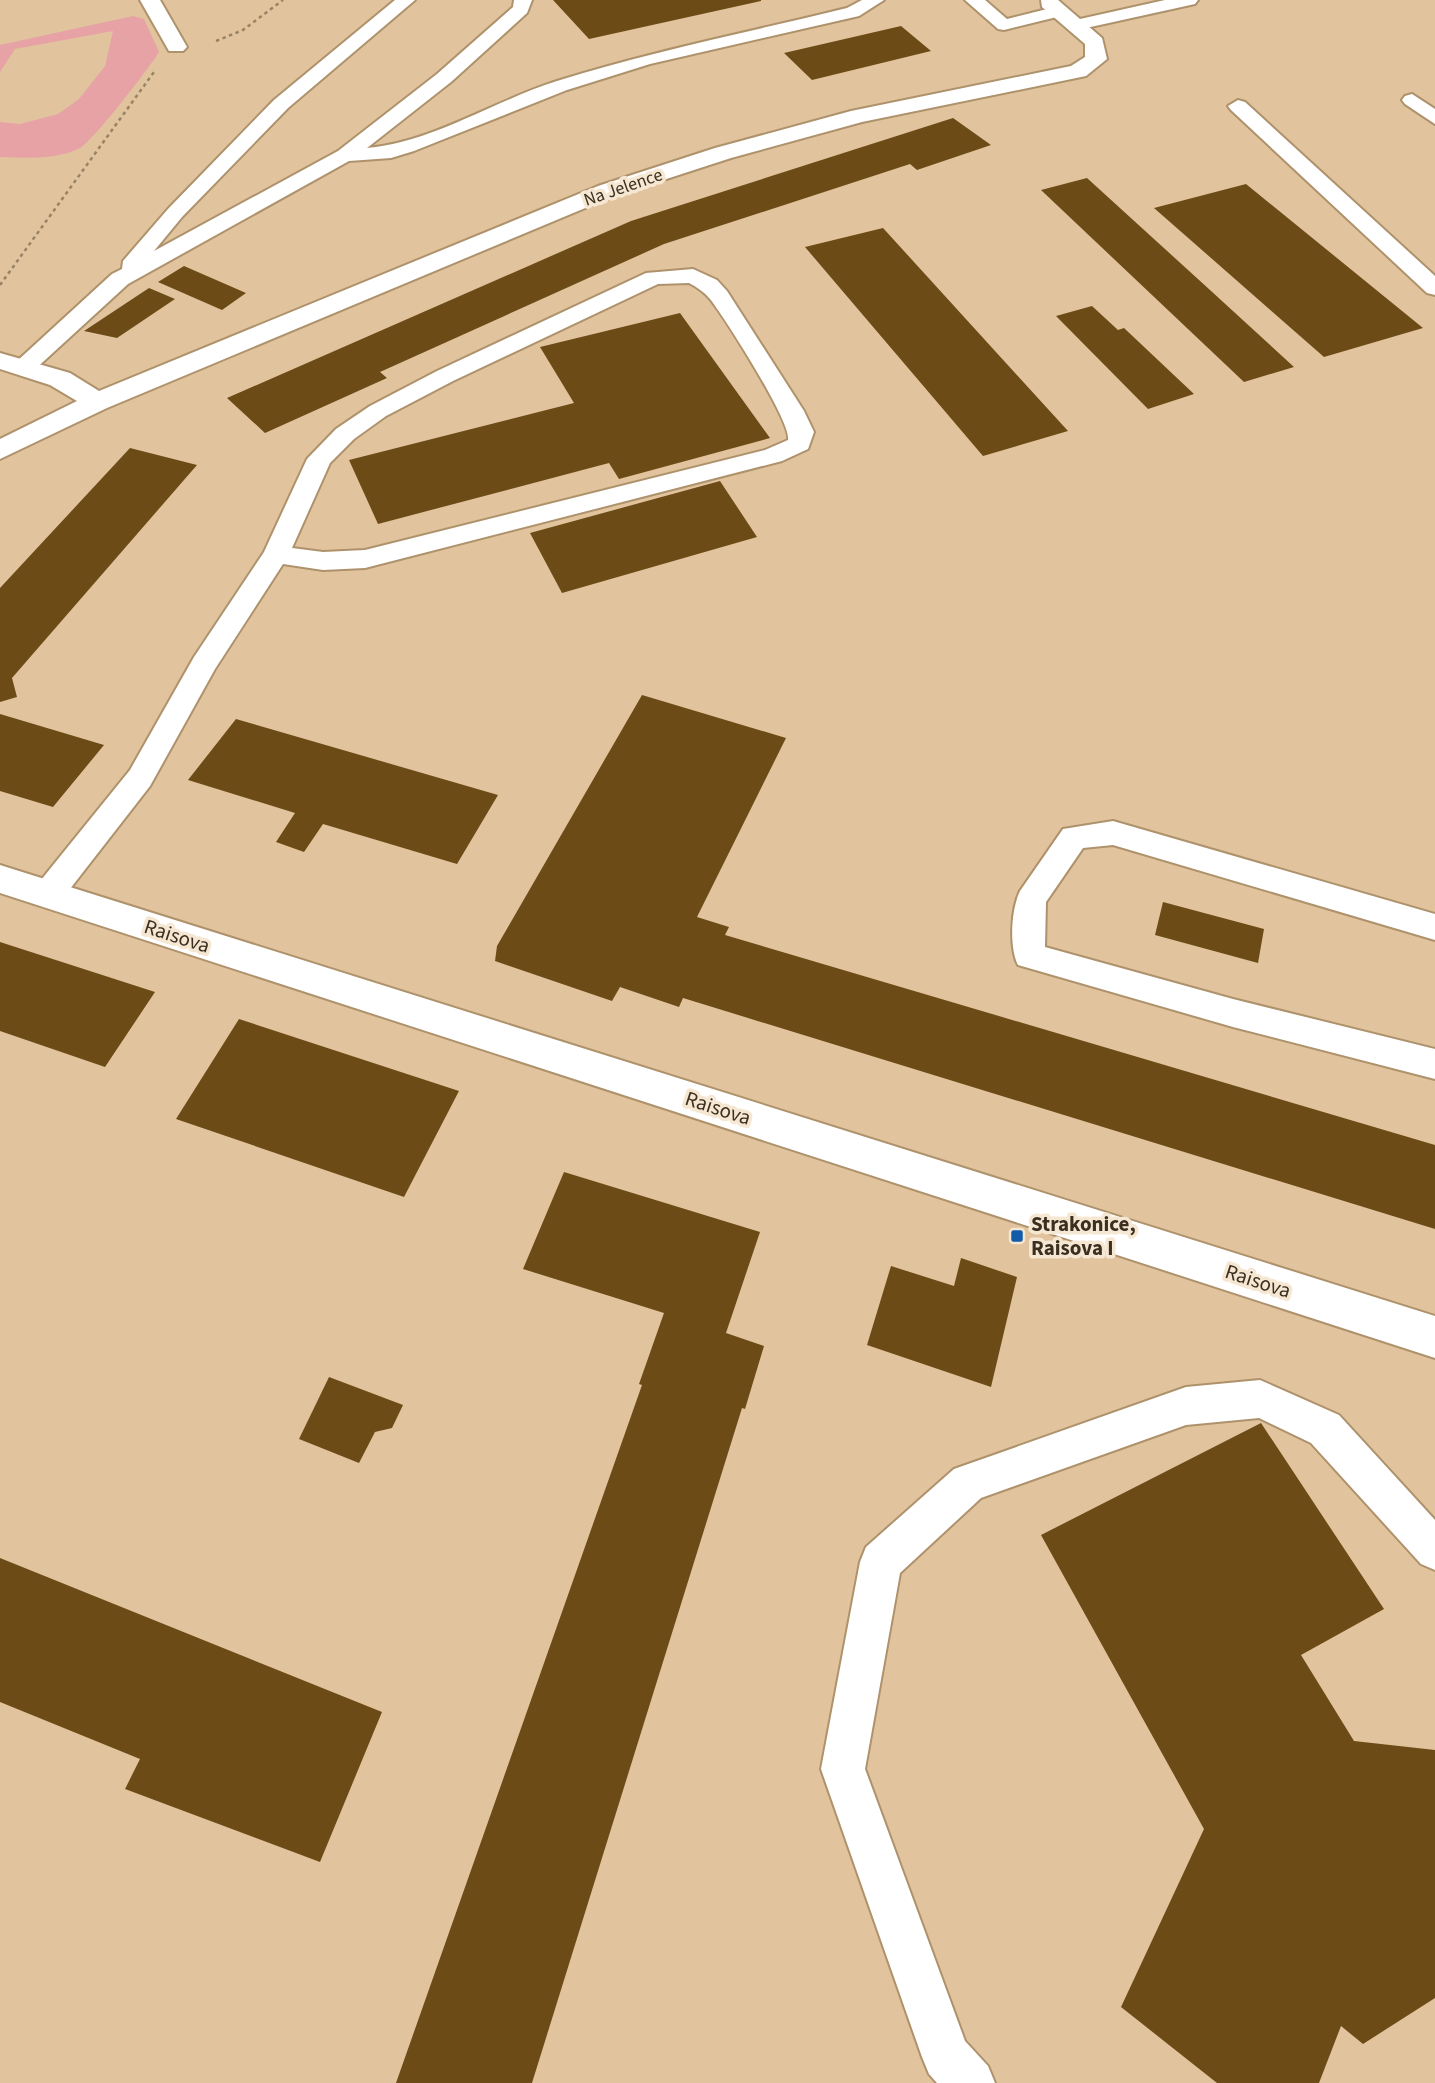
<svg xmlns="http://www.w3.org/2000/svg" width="1435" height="2083" viewBox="0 0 1435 2083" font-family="'Source Sans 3',sans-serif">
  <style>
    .green { fill: #e7a2a6 }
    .building { fill: #6c4b16 }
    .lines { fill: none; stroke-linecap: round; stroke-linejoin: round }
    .service-casing { stroke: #ae926c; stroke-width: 4 }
    .minor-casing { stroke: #ae926c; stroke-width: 4 }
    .path { stroke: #988366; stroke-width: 2.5; stroke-dasharray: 3.5 3.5; stroke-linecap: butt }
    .service { fill: #fff; fill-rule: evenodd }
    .minor { fill: #fff; fill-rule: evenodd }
    .poi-dot { fill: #115baa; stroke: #f6e7d3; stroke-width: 2.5 }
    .labels { text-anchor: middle; stroke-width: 7; stroke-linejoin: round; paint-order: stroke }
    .far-street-label { font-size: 18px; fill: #3b3020; stroke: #f6e7d3 }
    .street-label { font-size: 21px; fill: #3b3020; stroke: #f6e7d3 }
    .poi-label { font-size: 21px; font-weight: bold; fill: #3b3020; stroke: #f6e7d3; text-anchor: start }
  </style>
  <rect width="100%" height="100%" fill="#e1c49d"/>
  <path class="green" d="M133,16L144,19L159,52C150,67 93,141 80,148C56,160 26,158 0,157V122L20,124L58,114L79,99L105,66L113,31L15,49L0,72V45Z"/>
  <path class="building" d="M553,0H761V1L589,39Z
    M901,26L931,51L812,80L784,53Z
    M953,118L991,145L917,170L910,164L664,244L380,372L387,378L265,433L227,398L631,221Z
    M1087,178L1210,290L1294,367L1244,382L1041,190Z
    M1246,184L1423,328L1324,357L1154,208Z
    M883,228L1068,431L983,456L805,247Z
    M184,266L246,293L222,310L158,282Z
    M149,288L175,299L117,338L84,331Z
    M1092,306L1118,330L1124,328L1194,394L1148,409L1056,316Z
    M680,313L770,438L619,479L609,463L378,524L349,460L574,403L540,347Z
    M130,448L197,465L12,678L17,697L0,702V588Z
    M720,481L757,537L562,593L530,533Z
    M642,695L786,738L697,917L729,927L725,935L1435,1145V1229L683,998L679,1007L620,987L612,1001L495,961L497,946Z
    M0,714L104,745L53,807L0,791Z
    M236,719L498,795L457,864L323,824L304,852L276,842L295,813L188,780Z
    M1163,902L1264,929L1258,963L1155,935Z
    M0,942L155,992L105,1067L0,1031Z
    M239,1019L459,1091L404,1197L176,1119Z
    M564,1172L760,1232L726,1333L764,1346L745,1409L742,1408L532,2083H396L642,1385L639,1384L664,1313L523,1269Z
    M961,1258L1017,1277L991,1387L867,1345L891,1266L954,1286Z
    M329,1377L403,1405L392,1428L375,1432L359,1463L299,1439Z
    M1261,1423L1384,1609L1301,1655L1354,1741L1435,1750V1998L1363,2044L1341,2026L1319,2083H1217L1121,2007L1204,1829L1041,1535Z
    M0,1558L382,1712L320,1862L125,1789L140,1759L0,1702Z"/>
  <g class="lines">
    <defs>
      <path id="service" d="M395,0H415L288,108L182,217L154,251L338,151L437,74L513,7L514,0H532L527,13L451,82L367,148C431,143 496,100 557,81C652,51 750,32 847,8L862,0H884L859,16L650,64L567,90L414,151L391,158L349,161L128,284L32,372H16L12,367L16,362L112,274L122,269L123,261L168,209L274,100Z
        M965,0H985L1007,19L1059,6L1068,11L1065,15L1004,30L998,29Z
        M1165,0H1198L1195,4L1077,30L1068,25L1071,21Z
        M1412,94L1435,109V124L1405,104L1402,100L1405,96Z
        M1238,100L1245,102L1435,276V295L1427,293L1231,110L1228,106Z
        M693,269L717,280L727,291L804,411L814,432L808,449L782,461L365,568L323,570L283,564L215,669L150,786L59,903L48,907L37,903L32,894L37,885L130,770L194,657L264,552L307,459L336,429L370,406L437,371L646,273ZM689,283C697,287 704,292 710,299C725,318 792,423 788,440L765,450L365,550L323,552L292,548L330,463L354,439L386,416L453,381L658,284Z
        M1113,821L1435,914V940L1113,845L1083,848L1046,902L1045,947L1233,999L1435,1049V1079L1233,1027L1018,965C1009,948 1011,909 1020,891L1063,829Z
        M1260,1380L1339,1415L1435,1520V1570L1421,1564L1311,1443L1259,1418L1186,1425L981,1498L900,1573L865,1769L965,2041L988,2066L995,2083H937L929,2074L922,2057L821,1769L860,1562L866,1547L954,1469L1186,1387Z"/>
      <path id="minor" d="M140,0H160L187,47L183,51H169Z
        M1041,0H1058L1102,38L1107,59L1086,76L862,122L731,158L614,196L107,408L0,459V439L77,401L50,385L0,369V353L70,373L99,391L598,186L715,148L851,111L1071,66L1085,57V44L1042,7Z
        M0,865L1435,1316V1358L0,893Z"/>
    </defs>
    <use href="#service" class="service-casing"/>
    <use href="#minor" class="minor-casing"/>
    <path class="path" d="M216,41L243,30L283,0
      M0,285L154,72"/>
    <use href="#service" class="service"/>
    <use href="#minor" class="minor"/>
  </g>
  <rect class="poi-dot" x="1010" y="1229" width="14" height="14" rx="3.5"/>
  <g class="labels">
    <g class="far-street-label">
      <text transform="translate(623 187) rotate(-19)" y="6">Na Jelence</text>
    </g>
    <g class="street-label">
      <text transform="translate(177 936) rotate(18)" y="7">Raisova</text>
      <text transform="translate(718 1108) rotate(18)" y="7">Raisova</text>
      <text transform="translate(1258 1281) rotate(18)" y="7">Raisova</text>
    </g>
    <g class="poi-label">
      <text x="1031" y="1231">Strakonice,<tspan x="1031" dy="24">Raisova I</tspan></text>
    </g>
  </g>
</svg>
